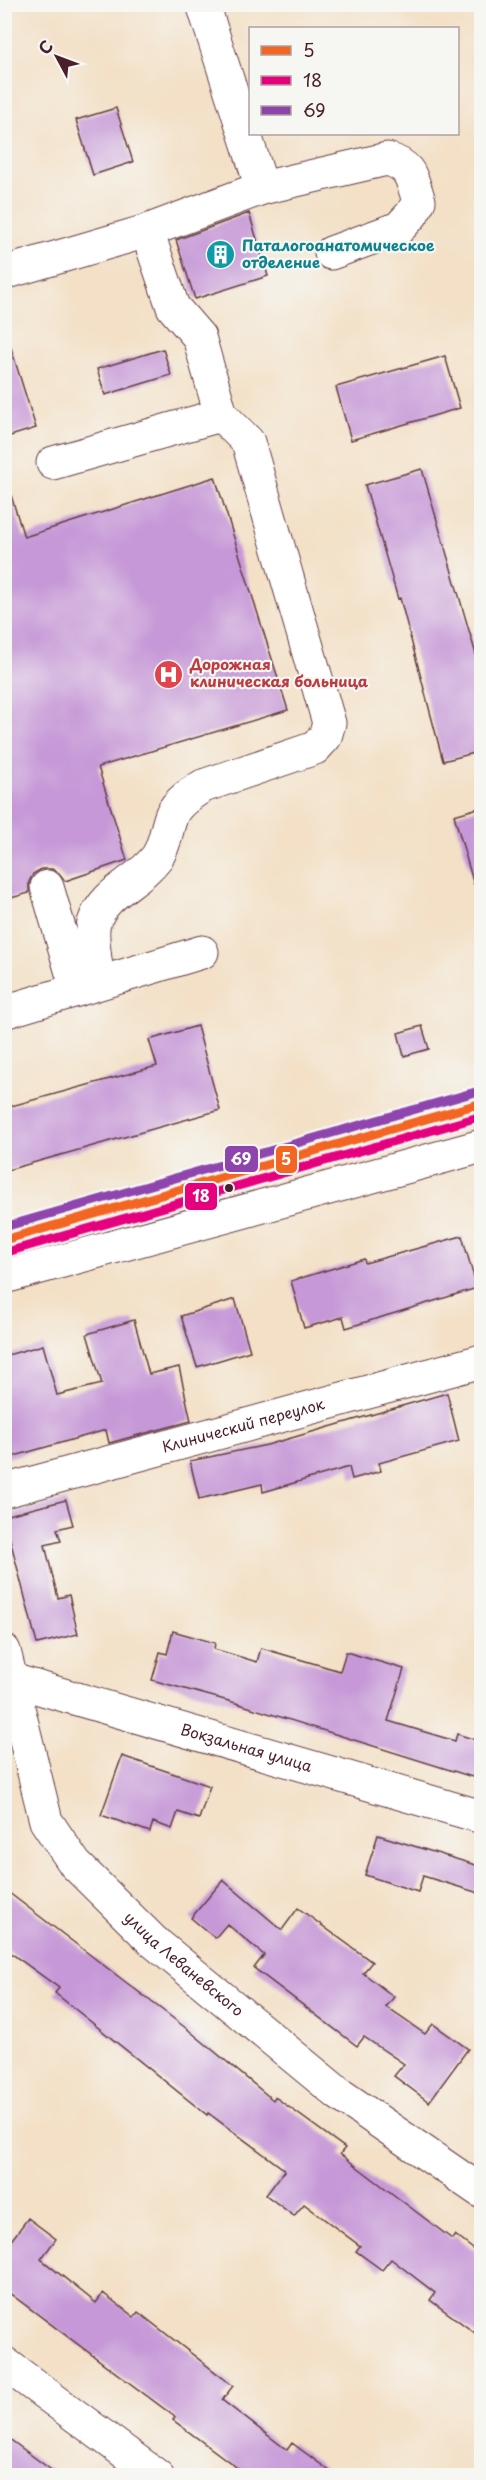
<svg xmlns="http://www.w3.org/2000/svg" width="486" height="2480" viewBox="0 0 486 2480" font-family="'Playpen Sans',sans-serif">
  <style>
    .building { fill: #c698d7 }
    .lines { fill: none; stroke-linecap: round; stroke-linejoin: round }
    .minor-casing { stroke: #633c42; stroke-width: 35 }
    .major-casing { stroke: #633c42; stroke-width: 35 }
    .minor { stroke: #fff; stroke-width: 33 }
    .major { stroke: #fff; stroke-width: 33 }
    .bus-1-casing { stroke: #f6f6f2; stroke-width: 14 }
    .bus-2-casing { stroke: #f6f6f2; stroke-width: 14 }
    .bus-3-casing { stroke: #f6f6f2; stroke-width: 14 }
    .bus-1 { stroke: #f26522; stroke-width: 9 }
    .bus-2 { stroke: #e5007d; stroke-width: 9 }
    .bus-3 { stroke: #8e44ad; stroke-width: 9 }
    .bus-dot { fill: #4a1f2b; stroke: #f6f6f2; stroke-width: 2 }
    .labels { text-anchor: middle; stroke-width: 4.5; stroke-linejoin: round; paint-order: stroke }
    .culture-label { font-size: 15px; font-weight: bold; fill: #0d838f; stroke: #f6f6f2; text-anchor: start }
    .health-label { font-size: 15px; font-weight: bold; fill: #be3a42; stroke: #f6f6f2; text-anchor: start }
    .street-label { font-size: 15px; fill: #4a1f2b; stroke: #f6f6f2 }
    .line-badge { stroke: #f6f6f2; stroke-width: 2 }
    .badge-label { font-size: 16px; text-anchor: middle; font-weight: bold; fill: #fff }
  </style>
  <rect width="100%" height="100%" fill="#f6f6f2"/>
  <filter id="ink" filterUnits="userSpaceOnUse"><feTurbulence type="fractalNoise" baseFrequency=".0167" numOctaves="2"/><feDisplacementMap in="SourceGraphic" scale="12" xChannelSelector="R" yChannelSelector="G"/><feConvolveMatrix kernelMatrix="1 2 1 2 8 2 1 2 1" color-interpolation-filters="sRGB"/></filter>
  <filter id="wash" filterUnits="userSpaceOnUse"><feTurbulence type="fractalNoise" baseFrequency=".008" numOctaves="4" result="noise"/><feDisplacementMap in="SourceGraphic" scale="24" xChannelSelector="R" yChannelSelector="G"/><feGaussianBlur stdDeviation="1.35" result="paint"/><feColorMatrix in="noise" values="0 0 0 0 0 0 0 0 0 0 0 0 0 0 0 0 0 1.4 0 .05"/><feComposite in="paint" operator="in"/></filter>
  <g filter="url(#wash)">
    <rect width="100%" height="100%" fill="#f3e0c6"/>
    <g id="blocks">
      <path class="building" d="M116,108L133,162L93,175L76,120Z
        M249,213L268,276L195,299L176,240Z
        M10,345L36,428L4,438V346Z
        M163,349L171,375L105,395L97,369Z
        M445,356L460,408L351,440L336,387Z
        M422,469L482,675V751L443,761L400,598L398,599L365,485Z
        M215,477L288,710L98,767L127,860L65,881L59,873L52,869H41L33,874L29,882V893L4,900V493L10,492L24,537Z
        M482,807V884L474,885L454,815Z
        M197,1026L220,1110L4,1171V1108L157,1066L149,1040Z
        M422,1026L429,1049L404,1056L398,1033Z
        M462,1236L477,1288L346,1328L343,1317L304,1328L291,1281L364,1259L365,1263Z
        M235,1299L250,1351L197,1367L181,1316Z
        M134,1320L149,1374L179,1367L191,1421L109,1443L106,1430L4,1459V1356L43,1345L57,1395L102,1384L87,1334Z
        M447,1393L459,1441L379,1463L381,1471L352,1479L349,1467L263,1492L262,1484L199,1499L190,1461L267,1445Z
        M66,1500L73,1525L57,1529L61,1541L45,1545L58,1598L69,1595L78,1634L37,1644L4,1516Z
        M173,1631L215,1643L214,1649L257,1662L261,1648L340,1671L346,1652L404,1669L388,1721L455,1741L457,1734L482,1742V1780L236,1703L152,1680L160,1652L167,1654Z
        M122,1756L210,1786L199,1819L178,1812L172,1829L153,1822L150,1832L101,1815Z
        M378,1835L482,1867V1894L423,1876L418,1892L365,1875Z
        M223,1880L282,1930L298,1908L372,1962L363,1973L394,1997L386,2007L425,2034L433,2024L468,2049L429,2102L394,2076L404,2064L364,2037L357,2046L254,1968L264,1955L227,1924L215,1938L191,1918Z
        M4,1889L191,2032L273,2100L275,2097L345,2148L340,2154L452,2239L455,2235L482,2256V2338L430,2300L435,2293L391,2259L382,2270L356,2251L360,2246L304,2204L294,2216L266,2195L285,2170L208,2113L207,2115L55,1993L59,1988L4,1948Z
        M28,2218L56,2239L41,2259L96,2303L103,2293L134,2317L138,2312L233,2386L222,2400L287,2450L292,2443L335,2475H247L173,2420L175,2417L4,2289V2250Z
        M4,2435L58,2475H4Z"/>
    </g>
  </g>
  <g filter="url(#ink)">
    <use href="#blocks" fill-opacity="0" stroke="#633c42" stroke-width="1.5"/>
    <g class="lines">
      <defs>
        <g id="minor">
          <path d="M262,188L387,159C412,166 411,178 419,201L412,214L399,228L331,253"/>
          <path d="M147,231L173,307L199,337L221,415"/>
          <path d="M4,273L147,231L262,188L203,4"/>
          <path d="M53,463L221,415L248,442L329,723L325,737L315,748L203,786C192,793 178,801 172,814C166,828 166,844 157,857C138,883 104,891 94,923C90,937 97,968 98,983"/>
          <path d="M47,887L77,990"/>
          <path d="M4,1012L202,952"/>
          <path id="s1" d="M4,1491L482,1361"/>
          <path id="s2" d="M4,1651L46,1821L75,1864L153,1941L339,2094L482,2192"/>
          <path id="s3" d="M12,1680L482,1817"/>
          <path d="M4,2363L157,2476"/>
        </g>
        <path id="major" d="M4,1240L482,1103
          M4,1277L482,1146"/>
      </defs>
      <use href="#minor" class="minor-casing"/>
      <use href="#major" class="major-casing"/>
      <use href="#minor" class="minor"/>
      <use href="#major" class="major"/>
      <defs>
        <path id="bus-1" d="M4,1240L482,1103"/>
        <path id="bus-2" d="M7,1252L482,1116"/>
        <path id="bus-3" d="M4,1227L479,1091"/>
      </defs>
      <use href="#bus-1" class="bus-1-casing"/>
      <use href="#bus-2" class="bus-2-casing"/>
      <use href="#bus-3" class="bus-3-casing"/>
      <use href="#bus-1" class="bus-1"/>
      <use href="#bus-2" class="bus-2"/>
      <use href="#bus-3" class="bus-3"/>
    </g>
  </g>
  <defs>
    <symbol id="building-disc" viewBox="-11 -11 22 22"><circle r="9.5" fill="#0f9aa8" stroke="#f6f6f2"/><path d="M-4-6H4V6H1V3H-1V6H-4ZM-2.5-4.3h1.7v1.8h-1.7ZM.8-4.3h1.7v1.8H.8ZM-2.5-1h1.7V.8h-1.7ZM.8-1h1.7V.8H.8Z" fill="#fff"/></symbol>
    <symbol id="hospital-disc" viewBox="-11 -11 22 22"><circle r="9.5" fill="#e0444e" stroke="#f6f6f2"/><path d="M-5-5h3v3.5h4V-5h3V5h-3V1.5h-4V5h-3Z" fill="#fff"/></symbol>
  </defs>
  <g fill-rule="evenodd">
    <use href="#building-disc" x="204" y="238" width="33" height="33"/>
    <use href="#hospital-disc" x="152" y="658" width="33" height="33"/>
  </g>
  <circle class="bus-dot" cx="229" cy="1188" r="5"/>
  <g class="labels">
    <g class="culture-label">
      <text x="242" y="251">Паталогоанатомическое<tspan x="242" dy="17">отделение</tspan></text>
    </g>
    <g class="health-label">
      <text x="190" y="670">Дорожная<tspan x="190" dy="17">клиническая больница</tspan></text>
    </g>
    <g class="street-label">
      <text dy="5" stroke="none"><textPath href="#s1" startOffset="248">Клинический переулок</textPath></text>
      <text dy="5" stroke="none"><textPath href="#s3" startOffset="244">Вокзальная улица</textPath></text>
      <text dy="5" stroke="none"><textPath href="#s2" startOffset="375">улица Леваневского</textPath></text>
    </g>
  </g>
  <g class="line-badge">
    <rect x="224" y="1145" width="35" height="28" rx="6" fill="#8e44ad"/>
    <rect x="275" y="1145" width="23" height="29" rx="6" fill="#f26522"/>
    <rect x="184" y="1182" width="34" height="29" rx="6" fill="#e5007d"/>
  </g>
  <g class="badge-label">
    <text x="241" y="1165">69</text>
    <text x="286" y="1165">5</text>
    <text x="201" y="1202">18</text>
  </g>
  <rect width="486" height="2480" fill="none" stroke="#f6f6f2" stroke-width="24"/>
  <rect x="249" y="27" width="210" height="108" fill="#f6f6f2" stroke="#b1a0a2" stroke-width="1.5"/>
  <rect x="261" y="46" width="30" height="9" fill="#f26522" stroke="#b1a0a2" stroke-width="1.5"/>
  <text x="303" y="57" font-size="18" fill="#4a1f2b">5</text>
  <rect x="261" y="76" width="30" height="9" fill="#e5007d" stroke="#b1a0a2" stroke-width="1.5"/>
  <text x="303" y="87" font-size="18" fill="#4a1f2b">18</text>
  <rect x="261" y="106" width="30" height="9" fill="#8e44ad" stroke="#b1a0a2" stroke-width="1.5"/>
  <text x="303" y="117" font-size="18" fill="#4a1f2b">69</text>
  <g transform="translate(57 57) rotate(311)" stroke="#f6f6f2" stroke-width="4.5" paint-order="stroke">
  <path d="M0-4.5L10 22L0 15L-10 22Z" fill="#4a1f2b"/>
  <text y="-9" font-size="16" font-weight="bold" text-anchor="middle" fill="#4a1f2b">С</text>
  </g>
</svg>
